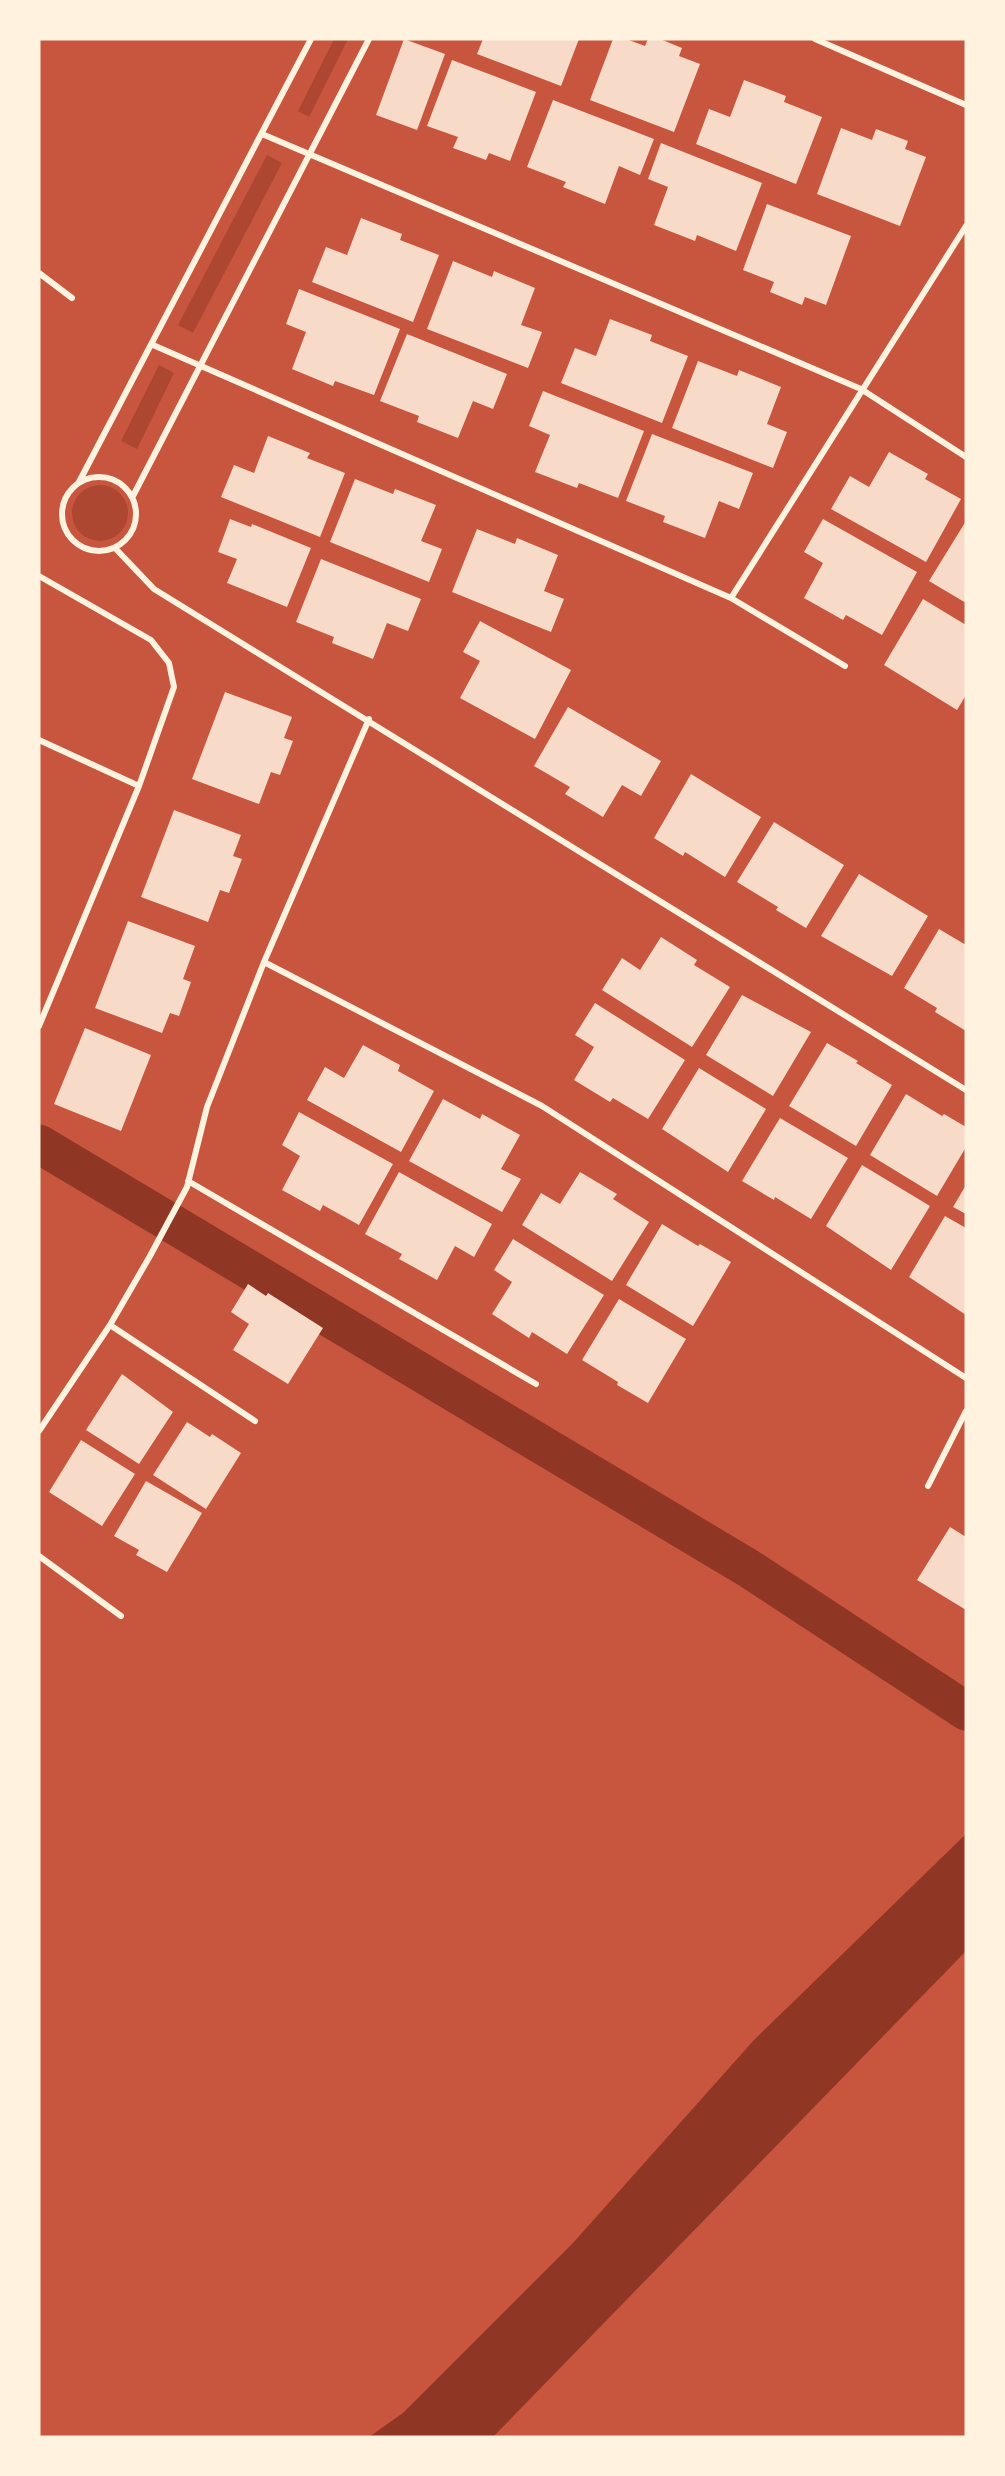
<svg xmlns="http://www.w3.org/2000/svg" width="1005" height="2476" viewBox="0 0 1005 2476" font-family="'Titillium Web',sans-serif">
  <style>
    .green { fill: #ae4732 }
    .water { fill: #8f3625 }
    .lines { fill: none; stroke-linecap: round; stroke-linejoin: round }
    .canal { stroke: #8f3625; stroke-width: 39 }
    .building { fill: #f7dbc8 }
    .minor { stroke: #fff3e0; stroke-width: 6 }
  </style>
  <rect width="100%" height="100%" fill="#c8553d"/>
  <path class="green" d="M334,39H348L309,117L298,111Z
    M267,155L282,163L193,333L178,325Z
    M159,365L174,373L137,449L121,441Z
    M72 513a28 28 0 1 1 56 0a28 28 0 1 1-56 0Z"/>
  <path class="water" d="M966,1834V1951L493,2437H369L403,2413L573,2243L754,2040Z"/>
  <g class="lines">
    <path class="canal" d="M39,1144L748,1568L966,1711"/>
  </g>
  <path class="building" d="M404,39L445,54L417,130L376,115Z
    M483,39H579L561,86L477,54Z
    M613,39H626L645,46L648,39H660L682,48L679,56L700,64L674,132L590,100Z
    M452,60L536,92L510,161L489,153L486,160L453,148L458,137L427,126Z
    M744,80L786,96L784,102L822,117L796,184L696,144L709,109L730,117Z
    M553,100L654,139L640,175L619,166L605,204L563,187L566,182L527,167Z
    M841,128L872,140L876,129L908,141L905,149L926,157L900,226L817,194Z
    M661,143L762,183L736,251L697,235L695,241L654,225L668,187L648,179Z
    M767,204L851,236L826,305L805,297L802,305L770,292L774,282L743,270Z
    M361,218L402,234L400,240L439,255L413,322L312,282L326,247L347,255Z
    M453,261L492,277L494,271L535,288L521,325L542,332L528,368L427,329Z
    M299,289L400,329L374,395L335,381L333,386L292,369L306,332L286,324Z
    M610,319L652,335L650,341L688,356L662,423L561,383L575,348L596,356Z
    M407,334L507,374L493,409L473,401L458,438L417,422L419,416L380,401Z
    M698,361L737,376L739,370L781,387L767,424L787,432L773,468L672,428Z
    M543,391L644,431L618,498L579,483L577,488L535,472L550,435L529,426Z
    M652,434L753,473L739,509L719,501L705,538L663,522L665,516L626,501Z
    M268,436L310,453L307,458L345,473L320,537L221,497L234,465L254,473Z
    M889,452L928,474L925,479L961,499L926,562L831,509L850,476L869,487Z
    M355,479L393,494L395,489L436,505L421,541L442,549L429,582L330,542Z
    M230,519L251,527L252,524L311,548L287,607L227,583L237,559L218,552Z
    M823,519L917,572L882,635L846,615L843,620L804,598L823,563L804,552Z
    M966,521V603L929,581Z
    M477,529L515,544L517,538L558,555L544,591L564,599L551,632L452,592Z
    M321,559L421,599L408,631L387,623L373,659L332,643L334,637L296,622Z
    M923,599L966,625V695L957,710L884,665Z
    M480,621L571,670L535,739L460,698L480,661L463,652Z
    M225,692L292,717L284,738L293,741L280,775L271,772L259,804L192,779Z
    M568,707L661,761L641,796L622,785L603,817L565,794L570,787L534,766Z
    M691,774L761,817L725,877L685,852L683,856L654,838Z
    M174,810L241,835L233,856L242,859L229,893L220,890L208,922L141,897Z
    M774,822L844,865L806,928L776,910L778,907L737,882Z
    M859,874L928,916L892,976L821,936Z
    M128,921L195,946L183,979L191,982L179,1016L170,1013L162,1033L95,1008Z
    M939,929L966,945V1031L935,1012L937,1008L904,988Z
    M661,937L697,960L694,965L730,987L692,1047L602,990L622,958L640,970Z
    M742,995L811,1032L773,1096L706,1055Z
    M595,1003L685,1060L648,1119L613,1098L610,1102L574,1080L594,1047L575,1035Z
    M85,1028L151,1055L121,1131L54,1104Z
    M827,1043L858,1061L856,1063L892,1085L856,1146L789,1106Z
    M363,1045L400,1065L398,1071L434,1091L401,1152L307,1100L325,1067L344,1078Z
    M699,1068L766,1109L728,1172L662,1129Z
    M906,1094L942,1116L944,1114L966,1127V1147L937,1196L870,1155Z
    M443,1099L480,1119L482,1114L520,1135L501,1169L521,1179L502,1212L409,1161Z
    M299,1112L393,1164L359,1225L323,1205L320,1211L282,1190L300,1156L282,1145Z
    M780,1118L848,1158L811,1219L775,1197L774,1200L742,1181Z
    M862,1165L930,1206L891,1270L826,1226Z
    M399,1172L492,1224L474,1257L455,1246L437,1280L399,1259L402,1254L365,1234Z
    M580,1172L617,1194L613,1199L649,1222L612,1281L522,1225L541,1193L560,1204Z
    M966,1185V1214L953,1207Z
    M945,1216L966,1228V1315L909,1277Z
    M662,1224L698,1246L700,1244L731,1262L693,1326L626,1285Z
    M513,1239L604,1295L567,1354L532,1332L529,1338L492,1314L512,1282L494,1270Z
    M248,1284L266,1296L268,1293L323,1328L288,1384L233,1350L249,1324L231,1312Z
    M619,1299L686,1339L648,1403L617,1385L618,1382L582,1360Z
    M122,1374L173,1412L139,1464L86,1430Z
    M187,1422L210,1437L212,1434L241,1453L206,1509L153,1475Z
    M81,1440L135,1474L102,1526L49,1492Z
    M146,1481L202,1513L167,1572L136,1555L139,1550L114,1536Z
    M950,1527L966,1537V1610L917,1580Z"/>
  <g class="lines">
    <path class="minor" d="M815,39L966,105
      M262,134L861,389L966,457
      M39,273L72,298
      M153,345L731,598L845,666
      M62 514a37 37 0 1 1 74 0a37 37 0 1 1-74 0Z
      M79,482L311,39
      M133,496L369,39
      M115,548L154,589L966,1090
      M39,576L151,640L169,663L174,687L139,786L39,1026
      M731,598L966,226
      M39,740L139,786
      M264,962L542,1106L966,1378
      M188,1181L536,1384
      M110,1325L255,1421
      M39,1431L110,1325L150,1256L187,1187L207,1107L264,962L369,719
      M928,1486L966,1411
      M39,1556L121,1616"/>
  </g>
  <rect width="1005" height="2476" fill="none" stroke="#fff3e0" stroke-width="81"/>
</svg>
